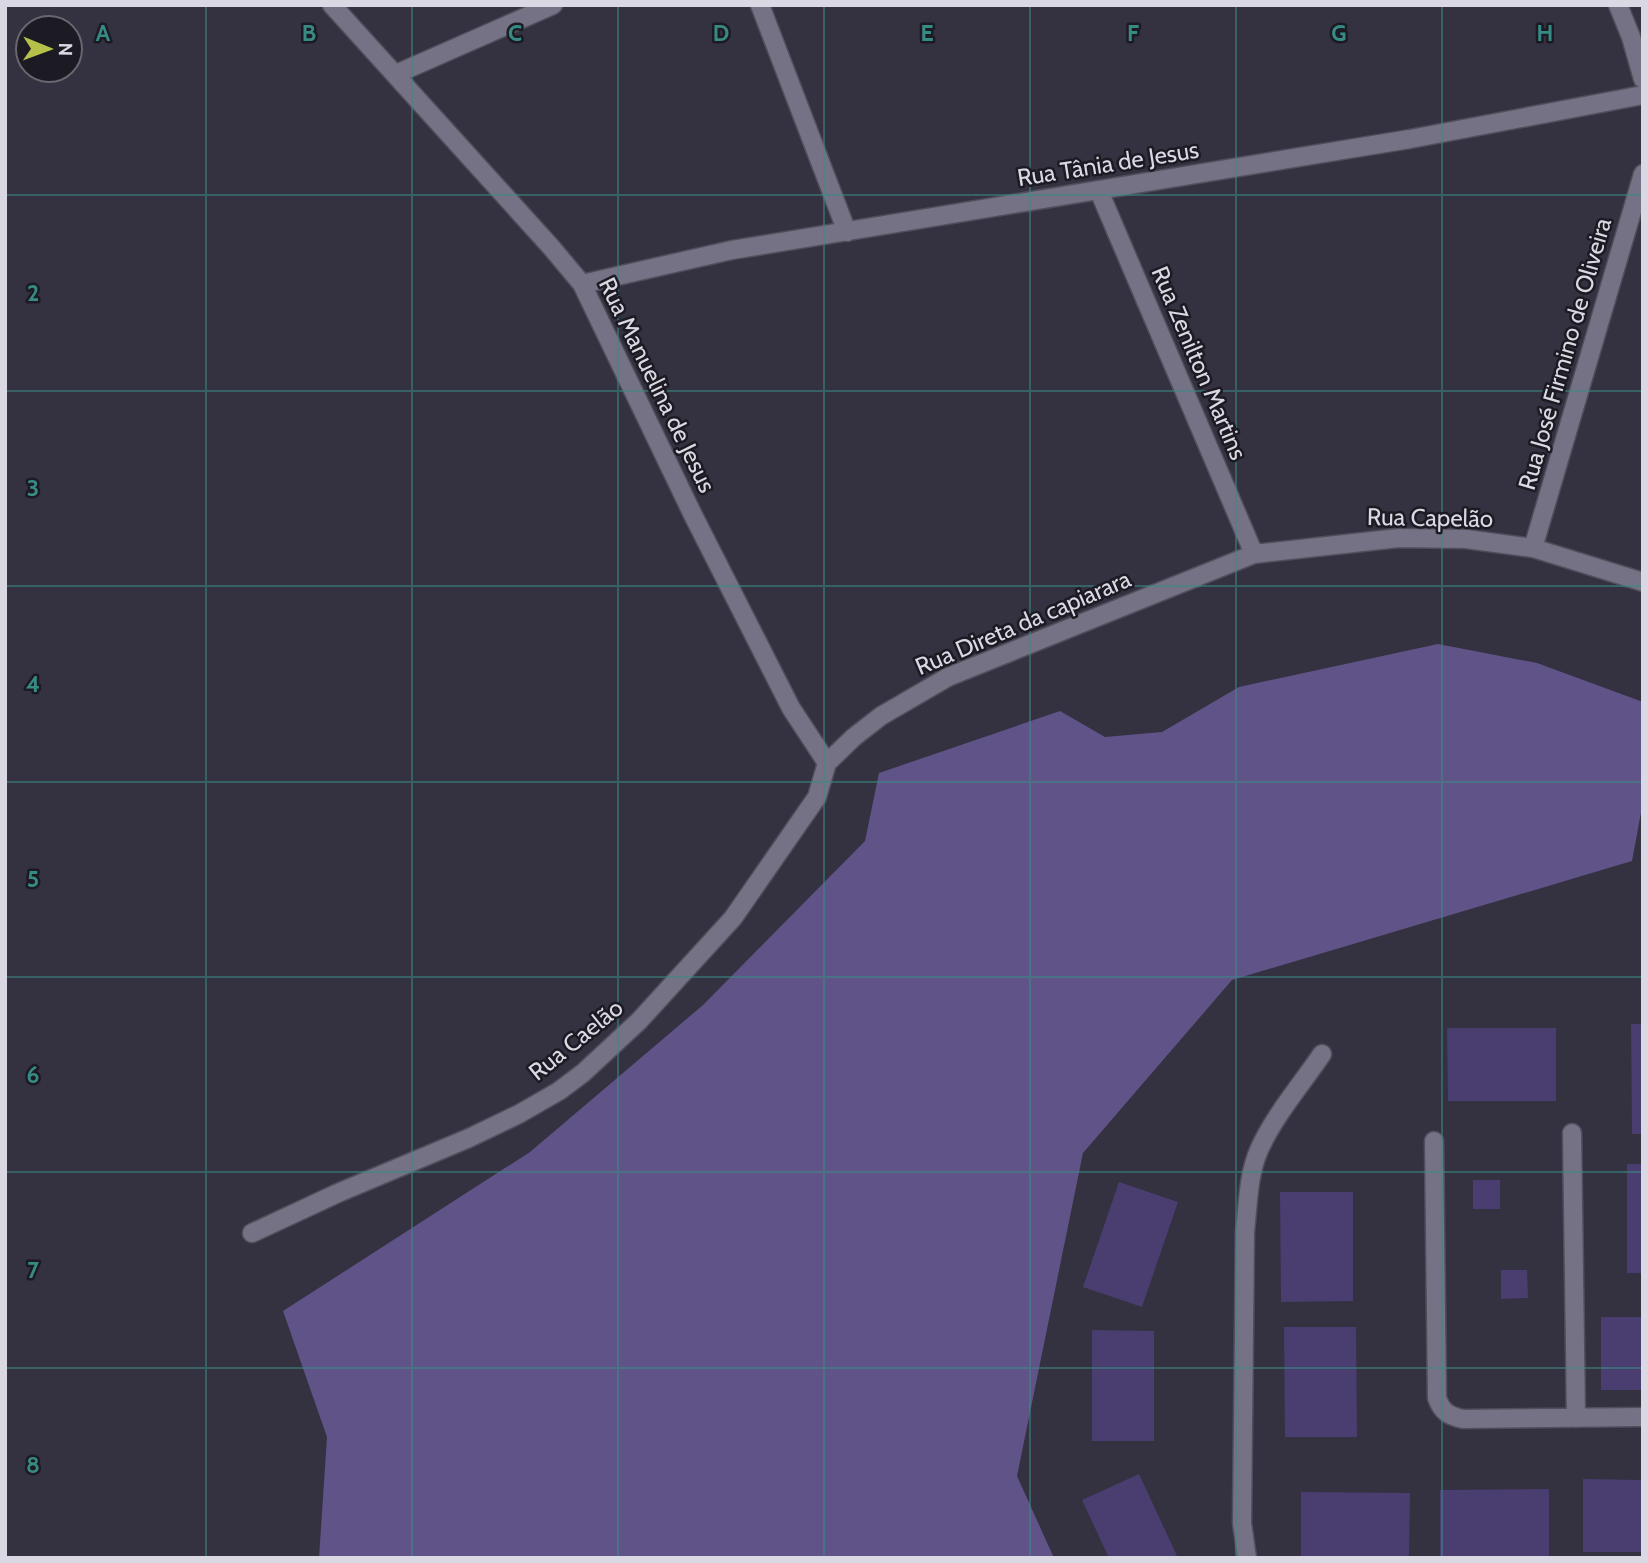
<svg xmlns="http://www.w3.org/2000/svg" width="1648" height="1563" viewBox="0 0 1648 1563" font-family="Cabin,sans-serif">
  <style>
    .green { fill: #605387 }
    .building { fill: #4a3d70 }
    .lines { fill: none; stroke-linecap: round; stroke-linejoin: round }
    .lane-casing { stroke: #514e5c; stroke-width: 21 }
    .street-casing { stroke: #514e5c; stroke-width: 21 }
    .lane { stroke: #767285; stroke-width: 18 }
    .street { stroke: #767285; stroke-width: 18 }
    .grid { fill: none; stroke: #388a85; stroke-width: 2; stroke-opacity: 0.55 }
    .labels { text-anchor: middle; stroke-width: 5; stroke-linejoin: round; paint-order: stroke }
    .street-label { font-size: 24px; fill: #dad8e3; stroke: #1c1a22 }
    .grid-label { font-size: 23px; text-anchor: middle; font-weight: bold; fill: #388a85; stroke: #1c1a22; stroke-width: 5; stroke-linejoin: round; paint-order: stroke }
  </style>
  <rect width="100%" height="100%" fill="#343141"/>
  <path class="green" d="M1438,644L1537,663L1643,702V802L1632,861L1232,980L1083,1153L1017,1476L1054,1558H319L327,1437L283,1311L530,1152L703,1005L865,841L879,773L1060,711L1105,737L1162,732L1239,687Z"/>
  <path class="building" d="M1631,1024H1643V1134H1632Z
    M1447,1028H1556V1101H1448Z
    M1627,1164H1643V1273H1627Z
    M1473,1180H1500V1209H1473Z
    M1119,1182L1178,1202L1142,1307L1083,1287Z
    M1280,1192H1353V1301L1281,1302Z
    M1501,1270H1527L1528,1298L1501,1299Z
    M1601,1317H1643V1390H1601Z
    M1284,1327H1356L1357,1437H1285Z
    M1092,1330L1154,1331V1441H1092Z
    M1139,1474L1178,1558H1109L1082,1500Z
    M1583,1479L1643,1480V1552H1583Z
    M1549,1489V1558H1440V1490Z
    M1301,1492L1410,1493L1409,1558H1301Z"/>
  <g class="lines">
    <defs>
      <path id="lane" d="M396,74L553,5"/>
      <path id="street" d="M332,5L551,247L582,284L693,515L791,708L827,763
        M760,5L847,232
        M1618,5L1631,37L1643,79
        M1099,191L1254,554
        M582,284L732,250L1410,139L1643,95
        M1533,548L1643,174
        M1572,1133L1576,1418
        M1434,1141L1437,1398C1442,1412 1449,1416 1463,1419L1643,1417
        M252,1233L338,1193L469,1138L519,1114L559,1091L583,1073L639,1021L733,918L817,797L827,763L854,737L881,716L948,677L1254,554L1399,538L1466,539L1533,548L1643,582
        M1247,1558L1242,1523L1245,1232C1248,1205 1248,1175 1259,1150C1274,1116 1301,1085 1322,1054"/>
    </defs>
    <use href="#lane" class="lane-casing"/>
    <use href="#street" class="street-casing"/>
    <use href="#lane" class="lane"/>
    <use href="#street" class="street"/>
  </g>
  <path class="grid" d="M206,5V1558M412,5V1558M618,5V1558M824,5V1558M1030,5V1558M1236,5V1558M1442,5V1558M5,195H1643M5,391H1643M5,586H1643M5,782H1643M5,977H1643M5,1172H1643M5,1368H1643"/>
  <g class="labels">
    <g class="street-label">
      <text transform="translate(1108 164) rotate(-9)" y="8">Rua Tânia de Jesus</text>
      <text transform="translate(1565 354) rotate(-74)" y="8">Rua José Firmino de Oliveira</text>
      <text transform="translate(1199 363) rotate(67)" y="8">Rua Zenilton Martins</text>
      <text transform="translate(657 385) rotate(64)" y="8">Rua Manuelina de Jesus</text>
      <text transform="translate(1430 518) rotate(1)" y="8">Rua Capelão</text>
      <text transform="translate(1023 623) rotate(-23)" y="8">Rua Direta da capiarara</text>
      <text transform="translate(576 1040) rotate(-39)" y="8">Rua Caelão</text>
    </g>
  </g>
  <g class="grid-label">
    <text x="103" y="41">A</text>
    <text x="309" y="41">B</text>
    <text x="515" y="41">C</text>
    <text x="721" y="41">D</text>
    <text x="927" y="41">E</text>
    <text x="1133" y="41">F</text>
    <text x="1339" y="41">G</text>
    <text x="1545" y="41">H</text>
    <text x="33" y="301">2</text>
    <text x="33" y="496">3</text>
    <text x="33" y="692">4</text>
    <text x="33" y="887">5</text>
    <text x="33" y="1083">6</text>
    <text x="33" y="1278">7</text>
    <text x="33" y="1473">8</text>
  </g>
  <rect width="1648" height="1563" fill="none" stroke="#dad8e3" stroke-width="14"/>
  <g transform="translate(49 49) rotate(91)"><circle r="33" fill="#1c1a22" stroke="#68666f" stroke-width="2"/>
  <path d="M0-5L12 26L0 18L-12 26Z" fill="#b6c149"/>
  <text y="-10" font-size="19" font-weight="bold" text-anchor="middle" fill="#dad8e3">N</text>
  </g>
</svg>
